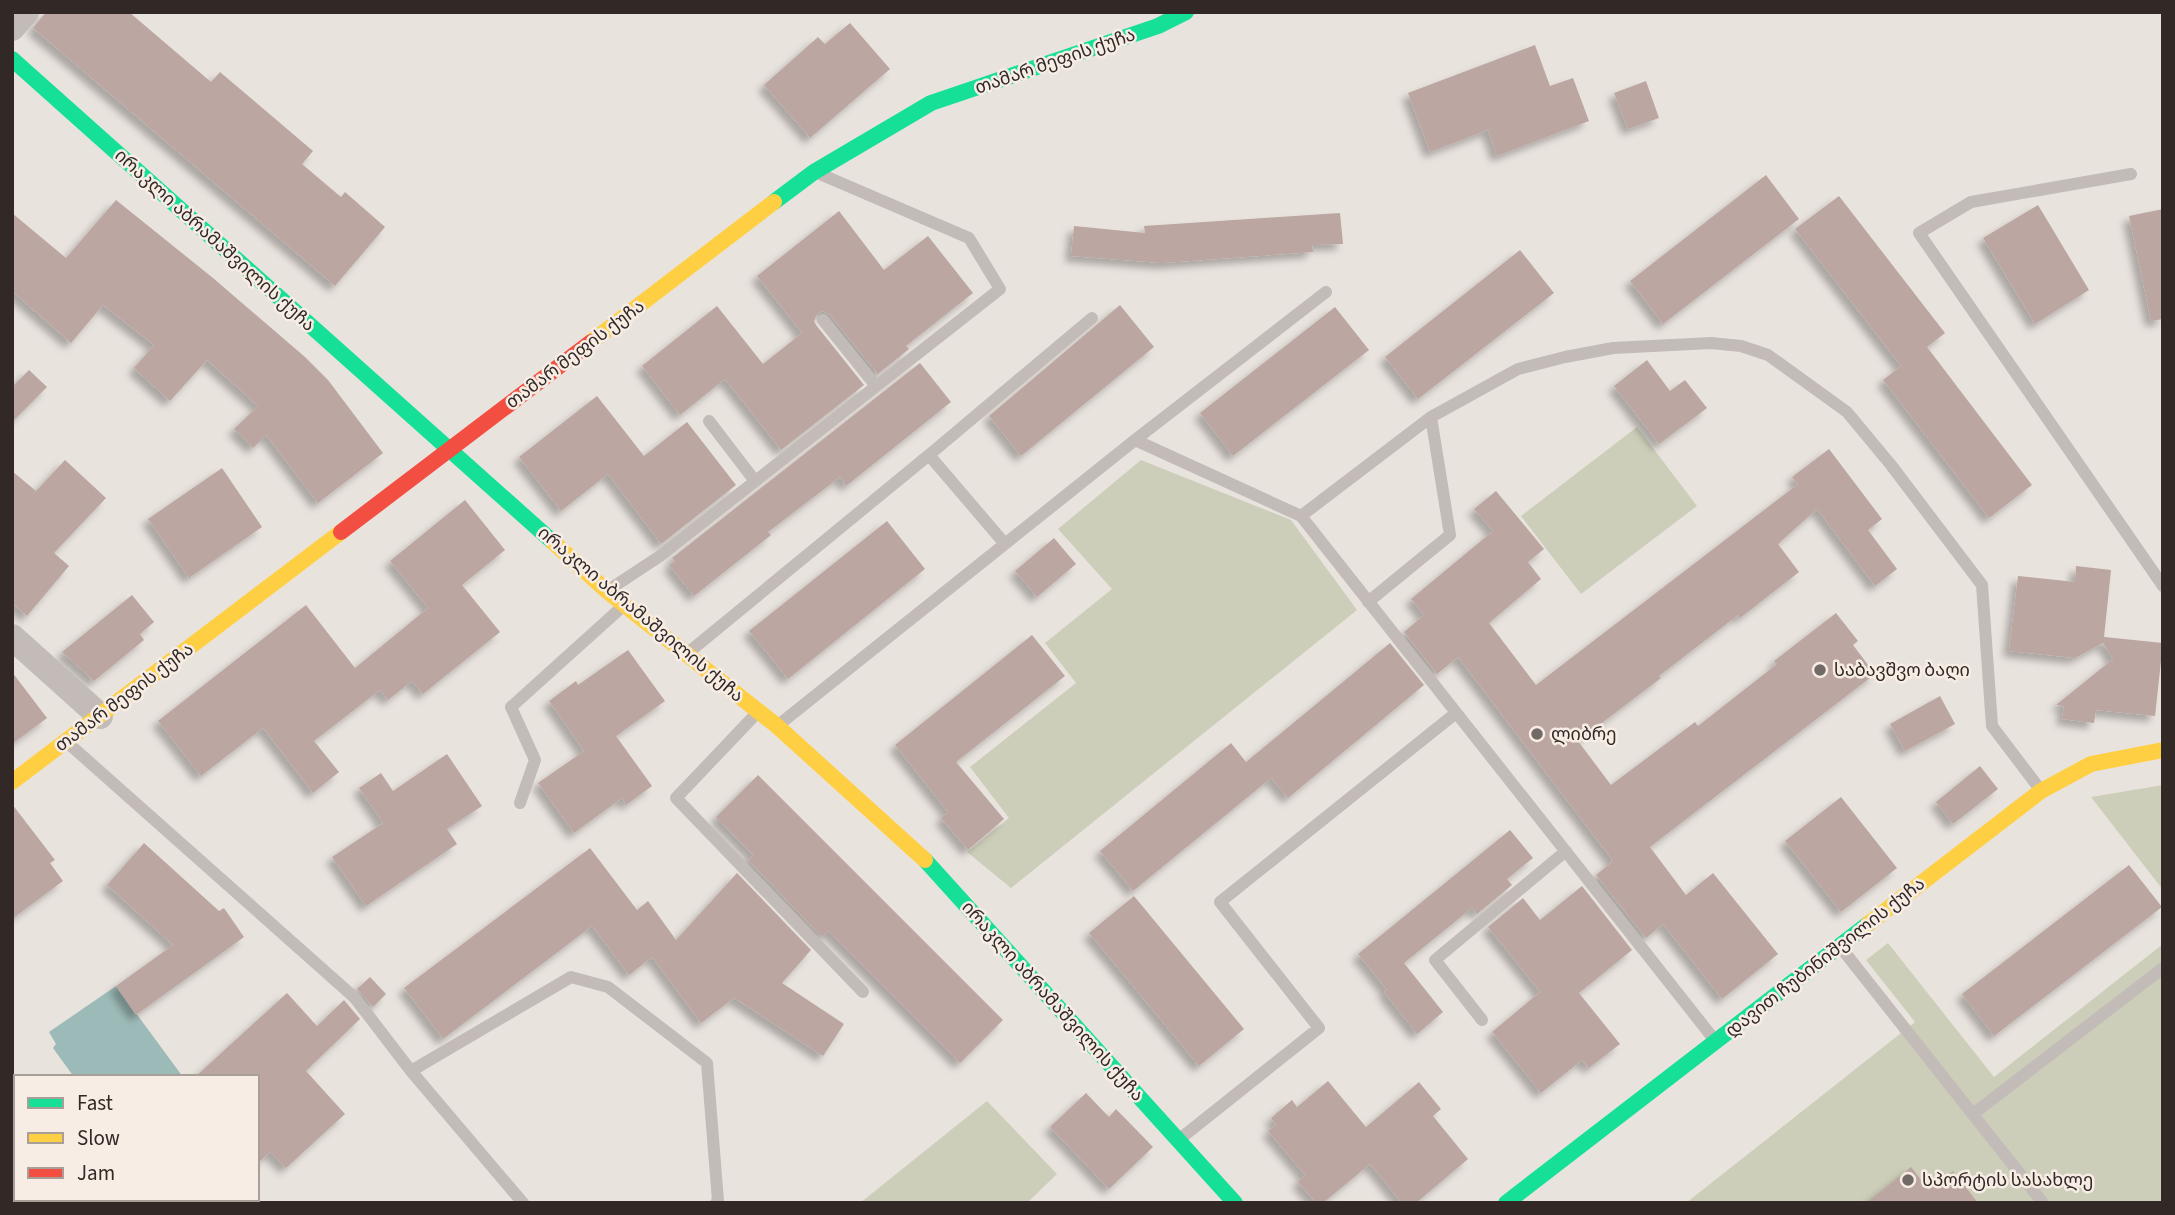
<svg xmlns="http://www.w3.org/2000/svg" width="2175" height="1215" viewBox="0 0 2175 1215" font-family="'Source Sans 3','Noto Sans Georgian',sans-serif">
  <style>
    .green { fill: #ccceb9 }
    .water { fill: #9cbab7 }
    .building { fill: #bba6a1; filter: url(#shadow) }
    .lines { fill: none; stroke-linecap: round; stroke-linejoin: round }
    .lane { stroke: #c2bbb8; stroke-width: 12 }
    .street { stroke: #c2bbb8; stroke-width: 26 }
    .fast { stroke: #16e098; stroke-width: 16 }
    .slow { stroke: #ffcf43; stroke-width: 16 }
    .jam { stroke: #f24e42; stroke-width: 16 }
    .poi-dot { fill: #726a66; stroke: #f7ede5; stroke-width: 2.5 }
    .labels { text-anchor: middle; stroke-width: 5; stroke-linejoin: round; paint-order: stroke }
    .street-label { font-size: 18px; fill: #322926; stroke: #f7ede5 }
    .poi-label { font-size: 18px; fill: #322926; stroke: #f7ede5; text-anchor: start }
  </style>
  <defs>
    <filter id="shadow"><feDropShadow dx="-6" dy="6" stdDeviation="3.5" flood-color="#0004"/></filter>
  </defs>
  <rect width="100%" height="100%" fill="#e9e3de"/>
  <path class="green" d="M1637,427L1697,506L1581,594L1521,516Z
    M1141,460L1291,520L1357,610L1011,888L967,852L1009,818L970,767L1076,683L1045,643L1112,589L1058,529Z
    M2163,785V890L2091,797Z
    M1888,943L1994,1077L2163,944V1203H1686L1915,1022L1866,960Z
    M987,1101L1057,1174L1027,1203H860Z"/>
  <path class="water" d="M116,986L183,1077H74L53,1048L56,1044L49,1032Z"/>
  <path class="building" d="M46,12H129L211,82L220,72L313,151L302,164L341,197L345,192L385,227L335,286L33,28Z
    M850,23L890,69L810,138L764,85L818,37L825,44Z
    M1535,45L1550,86L1573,78L1589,121L1497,156L1488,130L1430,152L1408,93Z
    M1646,81L1659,118L1628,129L1614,93Z
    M1766,175L1799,219L1663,324L1630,281Z
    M1839,196L1945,333L1927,347L2032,485L1989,518L1883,380L1901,366L1795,229Z
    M116,200L213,278L305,357L328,380L383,453L318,503L266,435L253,448L234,429L258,406L207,360L170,401L134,368L154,345L103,305L71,343L12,291V213L66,258Z
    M2038,205L2089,290L2035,324L1983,238Z
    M2163,209V319L2151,321L2129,216Z
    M839,211L884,270L928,236L973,293L906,346L909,349L878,374L830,315L822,311L817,314L814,321L816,325L864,385L781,450L725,379L680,415L642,366L717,306L763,364L802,333L757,276Z
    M1340,213L1343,244L1312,245L1313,252L1162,263L1071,256L1074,226L1145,233L1144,226Z
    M1520,250L1554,293L1418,399L1385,357Z
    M1120,305L1154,347L1021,456L989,416Z
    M1335,307L1369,350L1233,456L1200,413Z
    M1647,360L1670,391L1685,380L1707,408L1659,444L1614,386Z
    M920,363L951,402L846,486L840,477L768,532L771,535L694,596L669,565L675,561L672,558Z
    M29,370L47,387L12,422V387Z
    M597,396L644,456L687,422L736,485L661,544L608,474L561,511L519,457Z
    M1829,449L1882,519L1868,530L1897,569L1875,586L1817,509L1778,544L1799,572L1740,618L1738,615L1659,676L1661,678L1578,741L1611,785L1695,722L1698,726L1777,664L1774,661L1836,613L1858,641L1853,645L1875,674L1650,847L1686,895L1713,873L1778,954L1722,999L1663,924L1646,938L1596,875L1613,861L1458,657L1437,674L1404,632L1424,615L1411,599L1493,531L1474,509L1496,491L1544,549L1528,562L1541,579L1489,623L1536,685L1798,484L1792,477Z
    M65,460L106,498L54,553L69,566L27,616L12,603V471L36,491Z
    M222,468L262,527L189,578L148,519Z
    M465,500L505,550L462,585L500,632L423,694L412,681L388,700L380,690L314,741L339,772L313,793L263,728L201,776L158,721L306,605L355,668L428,608L390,561Z
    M887,521L925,569L788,679L749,631Z
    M1054,538L1076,564L1037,597L1015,571Z
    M2076,566L2111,570L2104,637L2163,643L2155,716L2096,710L2094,723L2062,719L2064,706L2056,705L2113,659L2103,643L2075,658L2009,651L2018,576L2075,582Z
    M132,595L154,622L140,634L144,640L94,681L62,652Z
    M1032,635L1065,676L956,762L1004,819L968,850L941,818L948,812L895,745Z
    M1390,643L1424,685L1288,798L1271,778L1133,891L1100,851L1231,743L1246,762Z
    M628,650L665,701L616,736L652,786L626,805L622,798L574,833L538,783L584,751L549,701L576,681L578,685Z
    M12,672L47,718L12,744Z
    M1940,696L1955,724L1905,751L1890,724Z
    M447,754L482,806L447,829L457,844L366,906L332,857L383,823L359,788L381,773L393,791Z
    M1980,766L1998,789L1953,824L1936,802Z
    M758,775L1003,1020L960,1063L828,931L822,937L748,860L753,855L716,817Z
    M1841,797L1897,868L1841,912L1785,841Z
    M12,804L55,860L50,863L63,881L12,919Z
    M1510,830L1533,858L1507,879L1512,885L1477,914L1472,908L1404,963L1443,1012L1417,1034L1384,992L1387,990L1358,954Z
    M144,843L219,911L224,908L244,937L136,1015L116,986L173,945L107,885Z
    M590,848L637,910L648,901L676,940L737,873L811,950L782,983L844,1024L823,1056L734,998L701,1023L652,957L629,975L592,926L443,1039L404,988Z
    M2129,865L2162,907L1994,1036L1962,994Z
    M1582,886L1632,950L1579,993L1620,1044L1589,1068L1582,1060L1541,1093L1492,1032L1540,992L1488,927L1523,898L1540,920Z
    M1134,896L1244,1029L1199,1066L1089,933Z
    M370,977L386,994L373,1007L357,989Z
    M287,993L317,1026L344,1000L360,1019L306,1071L345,1114L286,1168L270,1152L257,1164V1077H195Z
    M1328,1081L1366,1127L1419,1082L1441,1109L1433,1116L1468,1159L1416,1203H1402L1370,1164L1323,1203H1316L1298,1182L1305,1175L1268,1131L1276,1125L1271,1118L1292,1100L1297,1107Z
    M1086,1093L1109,1117L1116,1109L1153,1147L1109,1189L1050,1127Z
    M1911,1167L1929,1190L1953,1171L1978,1203H1866Z"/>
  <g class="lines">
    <path class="lane" d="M2131,174L1971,202L1919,233L2163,586
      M823,320L876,386
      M709,421L755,481
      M1135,440L1326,292
      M1301,516L1431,417L1518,369L1565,357L1613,348L1711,343L1741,346L1768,355L1847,412L1891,465L1982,585L1992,726L2039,788
      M1005,544L929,455L1092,318
      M610,589L660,556L1000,289L969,238L820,174
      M1368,602L1450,535L1431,417
      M689,652L929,455
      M756,714L676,798L863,992
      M781,723L1135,440L1301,516L1713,1038
      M69,744L355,998L411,1071L523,1203
      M520,803L535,760L511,707L622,607
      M1842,949L2043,1203
      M1482,1020L1435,960L1566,851
      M411,1071L571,977L608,987L707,1063L718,1201L716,1203
      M1973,1114L2163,968
      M1181,1138L1319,1028L1220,902L1456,713"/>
    <path class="street" d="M12,28L26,12
      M12,637L100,716"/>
    <path class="fast" d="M12,59L553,542
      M774,202L814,172L931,103L1158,26L1186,12
      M925,860L1235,1203
      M1506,1203L1868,924"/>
    <path class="slow" d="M591,342L774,202
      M553,542L607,591L777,726L925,860
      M12,782L341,532
      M1868,924L2041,791L2091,764L2163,750"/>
    <path class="jam" d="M341,532L591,342"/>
  </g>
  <g class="poi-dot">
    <circle cx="1820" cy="670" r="7"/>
    <circle cx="1537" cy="734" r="7"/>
    <circle cx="1908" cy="1180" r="7"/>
  </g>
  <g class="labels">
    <g class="street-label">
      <text transform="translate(1055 61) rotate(-19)" y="6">თამარ მეფის ქუჩა</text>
      <text transform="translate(215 240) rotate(42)" y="6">ირაკლი აბრამაშვილის ქუჩა</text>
      <text transform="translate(575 354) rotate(-37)" y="6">თამარ მეფის ქუჩა</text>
      <text transform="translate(641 614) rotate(40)" y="6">ირაკლი აბრამაშვილის ქუჩა</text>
      <text transform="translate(124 697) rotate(-37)" y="6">თამარ მეფის ქუჩა</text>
      <text transform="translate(1825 957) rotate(-38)" y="6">დავით ჩუბინიშვილის ქუჩა</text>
      <text transform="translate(1053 1001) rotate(48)" y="6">ირაკლი აბრამაშვილის ქუჩა</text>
    </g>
    <g class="poi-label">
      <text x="1834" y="676">საბავშვო ბაღი</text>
      <text x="1551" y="740">ლიბრე</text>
      <text x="1922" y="1186">სპორტის სასახლე</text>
    </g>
  </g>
  <rect width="2175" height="1215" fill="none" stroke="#322926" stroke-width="28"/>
  <rect x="14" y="1075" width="245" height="126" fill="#f7ede5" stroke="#a89f99" stroke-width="2"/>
  <rect x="28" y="1098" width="35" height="10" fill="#16e098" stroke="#a89f99" stroke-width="2"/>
  <text x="77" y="1110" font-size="21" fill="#322926">Fast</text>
  <rect x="28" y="1133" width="35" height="10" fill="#ffcf43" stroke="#a89f99" stroke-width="2"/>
  <text x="77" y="1145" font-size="21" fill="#322926">Slow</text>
  <rect x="28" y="1168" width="35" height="10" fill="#f24e42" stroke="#a89f99" stroke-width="2"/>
  <text x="77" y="1180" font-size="21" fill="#322926">Jam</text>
</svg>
